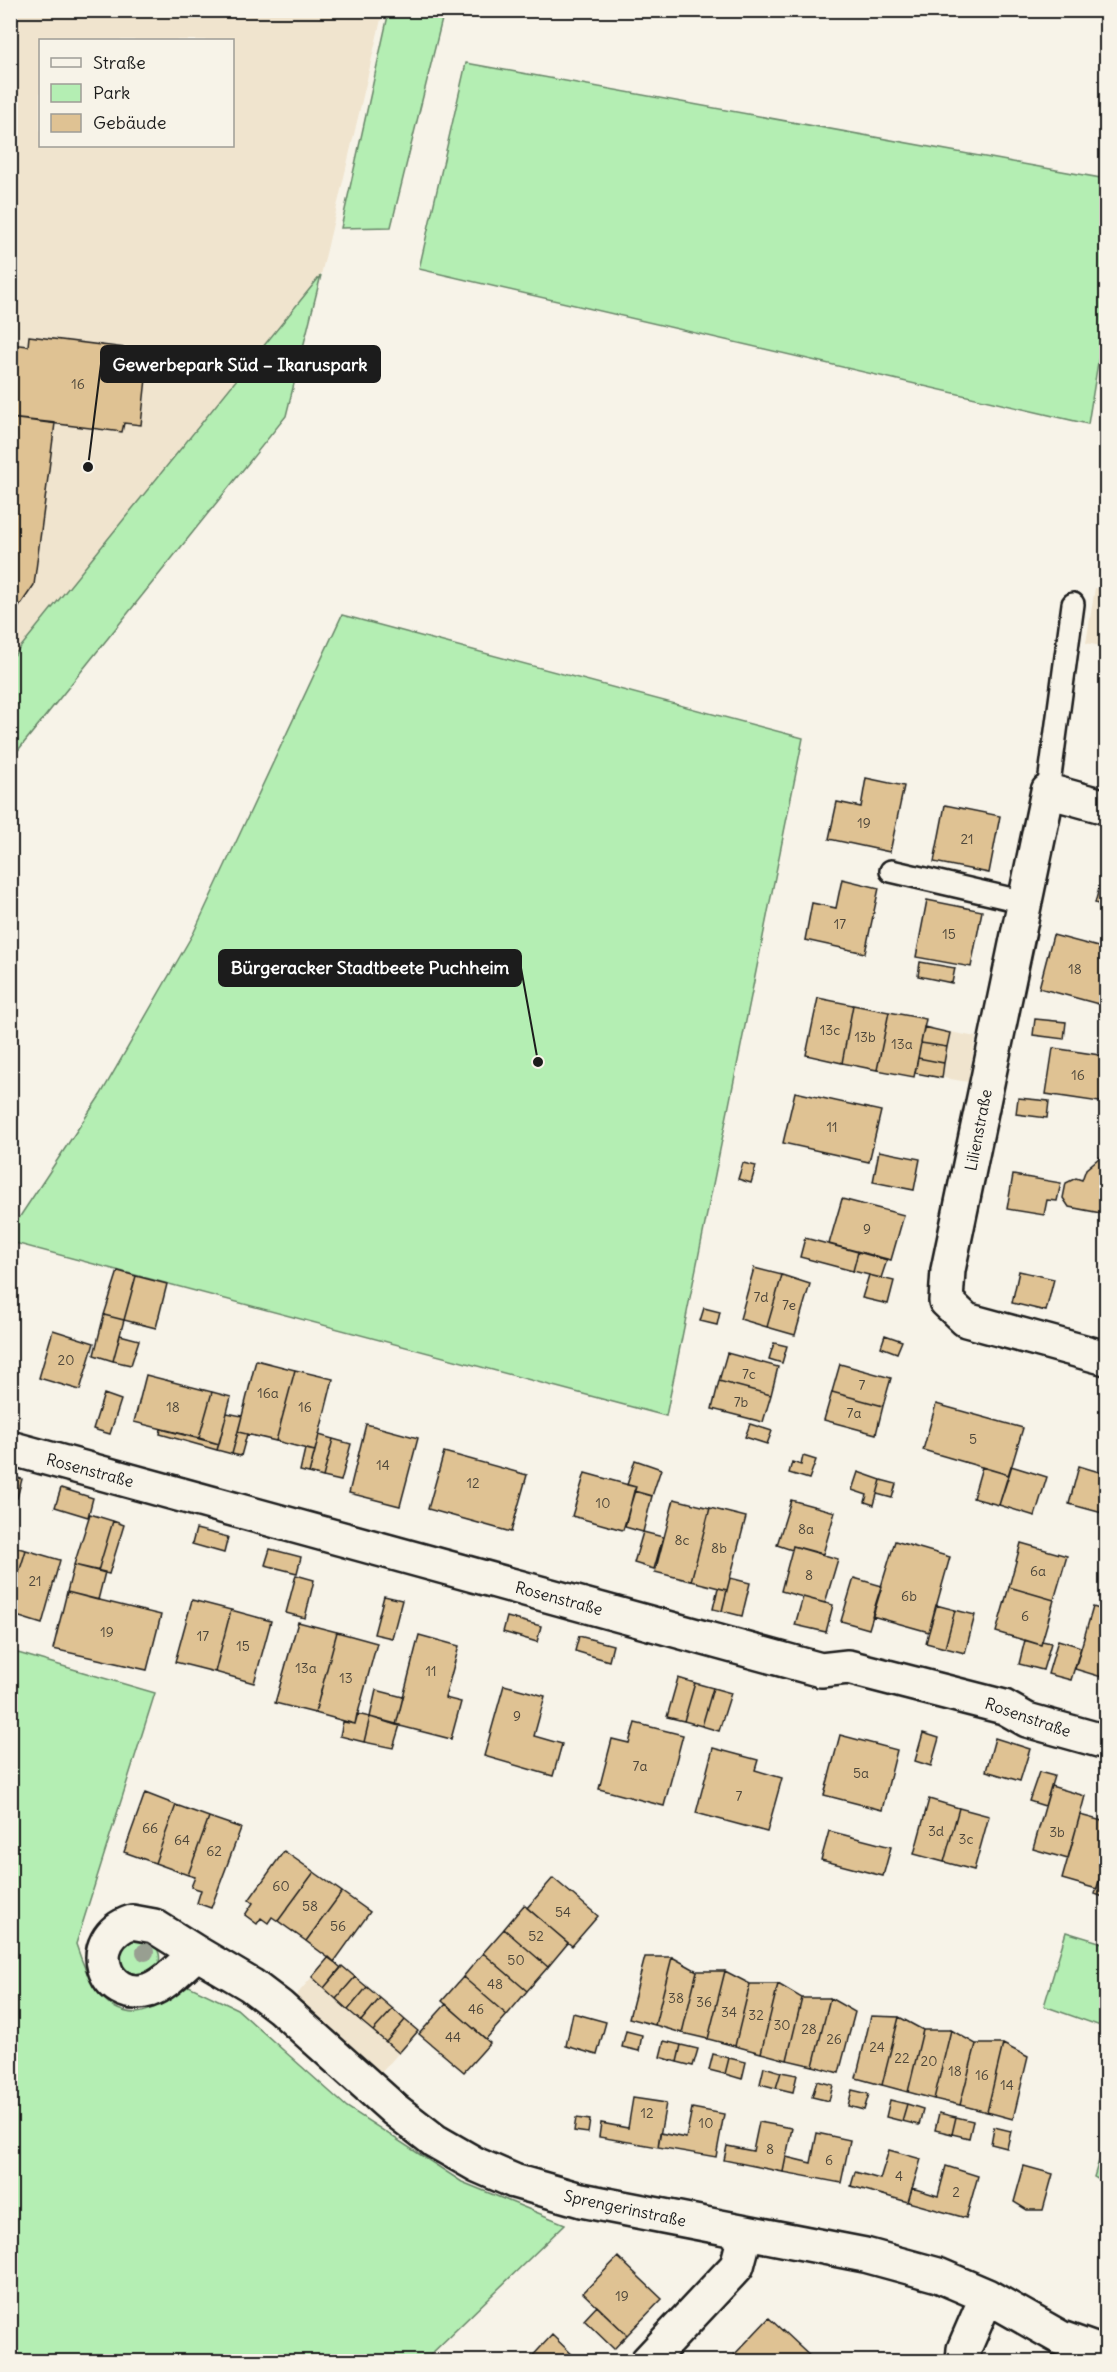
<svg xmlns="http://www.w3.org/2000/svg" width="1117" height="2372" viewBox="0 0 1117 2372" font-family="Delius,sans-serif">
  <style>
    .built { fill: #f0e4ce; fill-rule: evenodd }
    .green { fill: #b4eeb3; stroke: #688568; stroke-width: 1.5 }
    .building { fill: #dfc293; stroke: #1c1c1c; stroke-width: 1.5 }
    .lines { fill: none; stroke-linecap: round; stroke-linejoin: round }
    .lane-casing { stroke: #1c1c1c; stroke-width: 26 }
    .street-casing { stroke: #1c1c1c; stroke-width: 38 }
    .lane { stroke: #f7f3e8; stroke-width: 21 }
    .street { stroke: #f7f3e8; stroke-width: 33 }
    .tree { fill: #989f91 }
    .labels { text-anchor: middle; stroke-width: 5; stroke-linejoin: round; paint-order: stroke }
    .number-label { font-size: 14px; fill: #4d463a }
    .street-label { font-size: 16px; fill: #1c1c1c; stroke: #f7f3e8 }
    .leader { fill: none; stroke: #1c1c1c; stroke-width: 2 }
    .callout-dot { fill: #1c1c1c; stroke: #f7f3e8; stroke-width: 2 }
    .callout { fill: #1c1c1c; stroke: #1c1c1c; stroke-width: 2 }
    .callout-label { font-size: 18px; text-anchor: middle; font-weight: bold; fill: #fff }
  </style>
  <rect width="100%" height="100%" fill="#f7f3e8"/>
  <filter id="ink" filterUnits="userSpaceOnUse"><feTurbulence type="fractalNoise" baseFrequency=".0167" numOctaves="2"/><feDisplacementMap in="SourceGraphic" scale="12" xChannelSelector="R" yChannelSelector="G"/><feConvolveMatrix kernelMatrix="1 2 1 2 8 2 1 2 1" color-interpolation-filters="sRGB"/></filter>
  <g filter="url(#ink)">
    <path class="built" d="M11,11H383L321,275L11,659ZM40,40H232V146H40Z
      M1095,588L1106,590V647L1086,643Z
      M924,1027L976,1037L968,1082L915,1073Z
      M329,1957L341,1968L342,1966L418,2031L381,2073L294,1998Z"/>
    <path class="green" d="M389,11H444L391,227L341,228Z
      M466,63L1106,179V313L1088,424L419,269Z
      M321,275L286,416L11,759V659Z
      M342,615L803,738C759,964 711,1190 666,1416L11,1242V1230L101,1094L194,932Z
      M11,1651L155,1693L76,1944C85,1972 100,2013 136,2013C150,2013 177,1995 189,1986L237,2009L347,2107L462,2182L565,2224L424,2361H11Z
      M1066,1932L1106,1944V2028L1044,2006Z
      M127,1937L154,1943C167,1963 156,1969 139,1979L120,1970L117,1948Z
      M1106,2138V2184L1094,2177Z"/>
    <path class="building" d="M29,336L149,351L141,425L124,423L122,432L10,418V344L28,346Z
      M10,418L55,423L34,585L10,620Z
      M1106,709V740L1101,739Z
      M866,778L904,786L890,852L829,839L837,802L861,807Z
      M945,805L1000,816L989,873L934,862Z
      M1106,863V907L1095,903Z
      M842,879L879,888L865,953L805,940L812,903L836,908Z
      M927,900L982,911L971,967L916,957Z
      M1053,935L1106,949V1006L1039,988Z
      M920,962L955,968L952,983L918,976Z
      M818,998L853,1005L842,1063L806,1055Z
      M853,1005L889,1012L877,1070L842,1063Z
      M889,1012L926,1019L914,1077L877,1070Z
      M1035,1019L1066,1022L1064,1039L1033,1035Z
      M924,1027L950,1033L947,1047L921,1043Z
      M921,1043L947,1047L944,1063L918,1058Z
      M1053,1048L1106,1056V1103L1046,1094Z
      M918,1058L944,1063L942,1078L915,1073Z
      M795,1092L881,1111L869,1162L783,1143Z
      M1018,1098L1049,1101L1047,1118L1016,1114Z
      M879,1151L920,1159L914,1190L873,1182Z
      M1106,1152V1214L1069,1207L1063,1198L1066,1183L1076,1178L1082,1180L1086,1169Z
      M743,1163L756,1166L751,1183L738,1179Z
      M1013,1175L1061,1183L1057,1201L1047,1200L1044,1215L1007,1209Z
      M842,1199L904,1215L891,1260L829,1244Z
      M805,1238L858,1252L853,1271L800,1257Z
      M858,1252L887,1260L881,1278L853,1271Z
      M1106,1262V1287L1100,1285Z
      M754,1268L782,1275L767,1327L740,1319Z
      M118,1271L136,1276L124,1320L104,1315Z
      M1019,1271L1054,1279L1046,1311L1012,1303Z
      M782,1275L810,1284L795,1335L767,1327Z
      M869,1275L894,1281L888,1304L862,1298Z
      M136,1276L167,1284L156,1328L124,1320Z
      M704,1308L720,1312L717,1325L700,1321Z
      M104,1315L124,1320L113,1361L94,1355Z
      M53,1330L94,1343L80,1390L39,1378Z
      M120,1335L139,1340L131,1365L113,1361Z
      M885,1335L902,1341L897,1353L881,1347Z
      M774,1343L787,1346L782,1363L769,1359Z
      M727,1353L778,1367L771,1395L719,1381Z
      M256,1360L295,1370L276,1441L238,1432Z
      M840,1364L891,1378L883,1406L832,1392Z
      M295,1370L333,1379L315,1451L276,1441Z
      M146,1375L212,1392L199,1438L134,1422Z
      M719,1381L771,1395L763,1422L712,1409Z
      M212,1392L231,1397L219,1444L199,1438Z
      M832,1392L883,1406L876,1434L824,1420Z
      M104,1394L121,1400L110,1434L93,1429Z
      M936,1404L1023,1428L1009,1475L923,1450Z
      M227,1413L242,1416L232,1454L217,1450Z
      M366,1424L418,1438L400,1506L349,1493Z
      M750,1424L772,1431L767,1444L745,1437Z
      M161,1429L219,1444L217,1450L160,1434Z
      M238,1432L247,1434L241,1456L232,1454Z
      M319,1435L333,1439L323,1477L309,1473Z
      M333,1439L351,1444L341,1481L323,1477Z
      M305,1449L315,1451L309,1473L300,1471Z
      M444,1452L527,1475L511,1532L428,1509Z
      M803,1456L816,1460L809,1479L789,1473L792,1462L801,1465Z
      M635,1460L661,1469L652,1496L634,1491L636,1487L627,1485Z
      M1011,1466L1047,1477L1035,1516L999,1505Z
      M1079,1466L1106,1474V1514L1069,1504Z
      M982,1467L1009,1475L999,1505L973,1498Z
      M858,1472L881,1480L874,1505L865,1502L867,1495L852,1490Z
      M585,1473L636,1487L623,1530L572,1516Z
      M10,1476L22,1479L17,1498L10,1496Z
      M881,1480L896,1484L892,1498L877,1494Z
      M61,1488L93,1498L88,1517L55,1507Z
      M634,1491L652,1496L643,1532L625,1527Z
      M674,1499L710,1508L691,1581L655,1572Z
      M791,1500L835,1512L823,1554L793,1546L792,1550L777,1545Z
      M710,1508L746,1517L727,1590L691,1581Z
      M90,1514L113,1521L98,1571L74,1565Z
      M113,1521L124,1525L109,1574L98,1571Z
      M196,1529L228,1537L224,1553L192,1544Z
      M643,1532L663,1537L654,1569L634,1563Z
      M895,1541L950,1557L929,1632L872,1616Z
      M1021,1543L1067,1556L1054,1600L1009,1587Z
      M10,1546L26,1550L10,1602Z
      M793,1546L838,1559L825,1603L781,1591Z
      M270,1549L301,1557L297,1573L265,1565Z
      M26,1550L60,1560L42,1624L10,1614V1602Z
      M74,1565L105,1572L98,1600L67,1592Z
      M296,1575L314,1580L305,1618L286,1613Z
      M730,1578L750,1583L742,1616L722,1611Z
      M854,1578L882,1586L869,1629L841,1621Z
      M1009,1587L1054,1600L1041,1645L996,1632Z
      M718,1588L727,1590L722,1611L713,1609Z
      M67,1592L161,1615L147,1670L53,1649Z
      M384,1596L402,1600L392,1638L374,1634Z
      M803,1597L833,1605L826,1632L795,1625Z
      M192,1600L231,1610L215,1672L175,1662Z
      M936,1605L955,1610L945,1648L926,1643Z
      M1093,1607L1106,1611V1671L1105,1678L1075,1669Z
      M231,1610L271,1621L254,1683L215,1672Z
      M955,1610L975,1615L965,1653L945,1648Z
      M507,1617L541,1626L537,1642L503,1632Z
      M298,1622L337,1632L315,1713L275,1703Z
      M337,1632L377,1643L355,1724L315,1713Z
      M419,1635L459,1646L445,1698L461,1702L451,1739L396,1725Z
      M579,1636L613,1645L609,1661L575,1651Z
      M1025,1640L1041,1645L1042,1641L1051,1643L1043,1670L1019,1664Z
      M1058,1640L1081,1647L1071,1680L1048,1674Z
      M678,1678L695,1683L684,1721L667,1717Z
      M695,1683L713,1688L702,1726L684,1721Z
      M504,1685L545,1696L534,1736L562,1744L553,1776L484,1756Z
      M713,1688L731,1693L719,1731L702,1726Z
      M376,1690L403,1697L396,1725L370,1717Z
      M357,1714L370,1717L364,1742L340,1736L343,1722L355,1724Z
      M370,1717L400,1725L393,1748L364,1742Z
      M635,1723L683,1735L664,1806L599,1789L612,1739L629,1743Z
      M923,1733L939,1738L931,1766L915,1761Z
      M840,1735L897,1750L882,1810L824,1795Z
      M995,1738L1030,1749L1020,1781L986,1771Z
      M713,1748L758,1760L755,1770L782,1778L767,1832L696,1813Z
      M1039,1772L1054,1776L1045,1806L1029,1801Z
      M1051,1786L1085,1796L1068,1859L1033,1849Z
      M145,1793L176,1805L155,1863L124,1852Z
      M929,1799L959,1808L944,1862L914,1854Z
      M176,1805L209,1817L188,1875L155,1863Z
      M959,1808L989,1816L974,1870L944,1862Z
      M1080,1815L1106,1822V1857L1097,1889L1062,1879Z
      M209,1817L241,1828L211,1908L197,1903L201,1890L191,1887L195,1877L188,1875Z
      M829,1831L891,1847L883,1876L821,1860Z
      M284,1851L314,1872L278,1921L272,1917L268,1923L261,1918L257,1924L245,1915L253,1903L249,1900Z
      M1106,1857V1898L1095,1894Z
      M314,1872L342,1892L306,1941L278,1921Z
      M553,1878L598,1916L572,1946L527,1908Z
      M342,1892L370,1912L334,1962L306,1941Z
      M524,1905L568,1943L548,1967L504,1929Z
      M504,1929L548,1967L527,1991L483,1953Z
      M483,1953L527,1991L507,2015L463,1977Z
      M329,1957L341,1968L324,1988L312,1977Z
      M645,1957H672L655,2025L629,2018Z
      M672,1957L697,1971L682,2033L655,2025Z
      M342,1966L355,1977L336,1999L324,1988Z
      M697,1971H725L708,2039L682,2033Z
      M725,1971L750,1984L735,2046L708,2039Z
      M355,1977L367,1987L348,2010L336,1999Z
      M463,1977L507,2015L486,2039L442,2001Z
      M750,1984H778L761,2053L735,2046Z
      M778,1984L802,1998L787,2060L761,2053Z
      M367,1987L380,1998L361,2021L348,2010Z
      M380,1998L393,2009L373,2031L361,2021Z
      M802,1998H830L813,2066L787,2060Z
      M830,1998L855,2012L839,2073L813,2066Z
      M446,2004L490,2043L464,2072L419,2034Z
      M393,2009L405,2020L386,2042L373,2031Z
      M573,2013L606,2022L597,2055L566,2046Z
      M871,2016L899,2017L882,2085L856,2078Z
      M899,2017L923,2030L908,2092L882,2085Z
      M405,2020L418,2031L399,2053L386,2042Z
      M923,2030H951L934,2099L908,2092Z
      M951,2030L976,2044L960,2105L934,2099Z
      M626,2031L642,2035L639,2051L622,2047Z
      M664,2041L681,2045L677,2062L660,2057Z
      M976,2044H1003L987,2112L960,2105Z
      M1003,2044L1028,2057L1013,2119L987,2112Z
      M681,2045L698,2049L693,2066L677,2062Z
      M713,2054L729,2058L725,2074L709,2070Z
      M729,2058L746,2062L742,2079L725,2074Z
      M764,2067L781,2072L776,2088L760,2084Z
      M781,2072L797,2075L793,2092L776,2088Z
      M817,2081L833,2085L829,2101L812,2097Z
      M852,2090L869,2094L864,2110L848,2106Z
      M633,2098L666,2103L658,2147L599,2137L601,2123L628,2128Z
      M890,2100L907,2104L902,2121L886,2117Z
      M907,2104L923,2109L919,2125L902,2121Z
      M692,2108L724,2114L716,2157L658,2147L660,2133L686,2138Z
      M939,2113L956,2117L952,2134L935,2130Z
      M956,2117L973,2121L969,2138L952,2134Z
      M576,2118L590,2120L588,2133L574,2131Z
      M759,2122L792,2128L783,2172L724,2160L727,2146L753,2151Z
      M994,2127L1011,2131L1007,2148L991,2144Z
      M817,2133L850,2140L841,2183L783,2172L786,2157L811,2163Z
      M889,2150L921,2159L908,2202L851,2186L855,2172L880,2179Z
      M946,2166L978,2176L966,2218L908,2202L912,2188L938,2196Z
      M1024,2166L1053,2174L1043,2210H1027L1014,2202Z
      M618,2257L662,2299L627,2335L583,2293Z
      M597,2306L627,2335L614,2349L584,2320Z
      M769,2318L815,2361V2362H741L734,2355Z
      M552,2335L580,2362H527Z"/>
    <g class="lines">
      <defs>
        <path id="lane" d="M1048,791L1073,604
          M891,871L1025,902"/>
        <path id="street" d="M1106,807L1048,791L948,1270L946,1301L966,1320L1106,1358
          M10,1448L821,1670L848,1667L1004,1707L1027,1720L1106,1742
          M132,1922L154,1926L197,1953C183,1964 167,1984 149,1990C103,2004 82,1938 132,1922Z
          M197,1953L251,1985L280,2007L395,2110L435,2141L477,2165L514,2181L581,2200L865,2255L938,2275L987,2296L1061,2338L1106,2354
          M647,2362L737,2266L746,2232
          M963,2362L964,2349L987,2296"/>
      </defs>
      <use href="#lane" class="lane-casing"/>
      <use href="#street" class="street-casing"/>
      <use href="#lane" class="lane"/>
      <use href="#street" class="street"/>
    </g>
    <circle class="tree" cx="145" cy="1952" r="9"/>
  </g>
  <g class="labels">
    <g class="number-label">
      <text x="78" y="389">16</text>
      <text x="864" y="828">19</text>
      <text x="967" y="844">21</text>
      <text x="840" y="929">17</text>
      <text x="949" y="939">15</text>
      <text x="1075" y="974">18</text>
      <text x="830" y="1035">13c</text>
      <text x="865" y="1042">13b</text>
      <text x="902" y="1049">13a</text>
      <text x="1078" y="1080">16</text>
      <text x="832" y="1132">11</text>
      <text x="867" y="1234">9</text>
      <text x="761" y="1302">7d</text>
      <text x="789" y="1310">7e</text>
      <text x="66" y="1365">20</text>
      <text x="749" y="1379">7c</text>
      <text x="862" y="1390">7</text>
      <text x="268" y="1398">16a</text>
      <text x="741" y="1407">7b</text>
      <text x="173" y="1412">18</text>
      <text x="305" y="1412">16</text>
      <text x="854" y="1418">7a</text>
      <text x="973" y="1444">5</text>
      <text x="383" y="1470">14</text>
      <text x="473" y="1488">12</text>
      <text x="603" y="1508">10</text>
      <text x="806" y="1534">8a</text>
      <text x="682" y="1545">8c</text>
      <text x="719" y="1553">8b</text>
      <text x="1038" y="1576">6a</text>
      <text x="809" y="1580">8</text>
      <text x="35" y="1586">21</text>
      <text x="909" y="1601">6b</text>
      <text x="1025" y="1621">6</text>
      <text x="107" y="1637">19</text>
      <text x="203" y="1641">17</text>
      <text x="243" y="1651">15</text>
      <text x="306" y="1673">13a</text>
      <text x="431" y="1676">11</text>
      <text x="346" y="1683">13</text>
      <text x="517" y="1721">9</text>
      <text x="640" y="1771">7a</text>
      <text x="861" y="1778">5a</text>
      <text x="739" y="1801">7</text>
      <text x="150" y="1833">66</text>
      <text x="936" y="1836">3d</text>
      <text x="1057" y="1837">3b</text>
      <text x="966" y="1844">3c</text>
      <text x="182" y="1845">64</text>
      <text x="214" y="1856">62</text>
      <text x="281" y="1891">60</text>
      <text x="310" y="1911">58</text>
      <text x="563" y="1917">54</text>
      <text x="338" y="1931">56</text>
      <text x="536" y="1941">52</text>
      <text x="516" y="1965">50</text>
      <text x="495" y="1989">48</text>
      <text x="676" y="2003">38</text>
      <text x="704" y="2007">36</text>
      <text x="476" y="2014">46</text>
      <text x="729" y="2017">34</text>
      <text x="756" y="2020">32</text>
      <text x="782" y="2030">30</text>
      <text x="809" y="2034">28</text>
      <text x="453" y="2042">44</text>
      <text x="834" y="2044">26</text>
      <text x="877" y="2052">24</text>
      <text x="902" y="2063">22</text>
      <text x="929" y="2066">20</text>
      <text x="955" y="2076">18</text>
      <text x="982" y="2080">16</text>
      <text x="1007" y="2090">14</text>
      <text x="647" y="2118">12</text>
      <text x="706" y="2128">10</text>
      <text x="770" y="2154">8</text>
      <text x="829" y="2165">6</text>
      <text x="899" y="2181">4</text>
      <text x="956" y="2197">2</text>
      <text x="622" y="2301">19</text>
    </g>
    <g class="street-label">
      <text transform="translate(978 1130) rotate(-79)" y="6">Lilienstraße</text>
      <text transform="translate(90 1470) rotate(15)" y="6">Rosenstraße</text>
      <text transform="translate(559 1598) rotate(15)" y="6">Rosenstraße</text>
      <text transform="translate(1028 1717) rotate(19)" y="6">Rosenstraße</text>
      <text transform="translate(625 2208) rotate(12)" y="6">Sprengerinstraße</text>
    </g>
  </g>
  <path class="leader" d="M88 467L101 364M538 1062L521 968"/>
  <g class="callout-dot">
    <circle cx="88" cy="467" r="6"/>
    <circle cx="538" cy="1062" r="6"/>
  </g>
  <g class="callout">
    <rect x="101" y="346" width="279" height="36" rx="6"/>
    <rect x="219" y="950" width="302" height="36" rx="6"/>
  </g>
  <g class="callout-label">
    <text x="240" y="371">Gewerbepark Süd – Ikaruspark</text>
    <text x="370" y="974">Bürgeracker Stadtbeete Puchheim</text>
  </g>
  <rect width="1117" height="2372" fill="none" stroke="#f7f3e8" stroke-width="36"/>
  <rect x="18" y="18" width="1081" height="2336" fill="none" stroke="#1c1c1c" stroke-width="2" filter="url(#ink)"/>
  <rect x="39" y="39" width="195" height="108" fill="#f7f3e8" stroke="#9f9d96" stroke-width="1.5"/>
  <rect x="51" y="58" width="30" height="9" fill="#f7f3e8" stroke="#9f9d96" stroke-width="1.5"/>
  <text x="93" y="69" font-size="18" fill="#1c1c1c">Straße</text>
  <rect x="51" y="84" width="30" height="18" fill="#b4eeb3" stroke="#9f9d96" stroke-width="1.5"/>
  <text x="93" y="99" font-size="18" fill="#1c1c1c">Park</text>
  <rect x="51" y="114" width="30" height="18" fill="#dfc293" stroke="#9f9d96" stroke-width="1.5"/>
  <text x="93" y="129" font-size="18" fill="#1c1c1c">Gebäude</text>
</svg>
